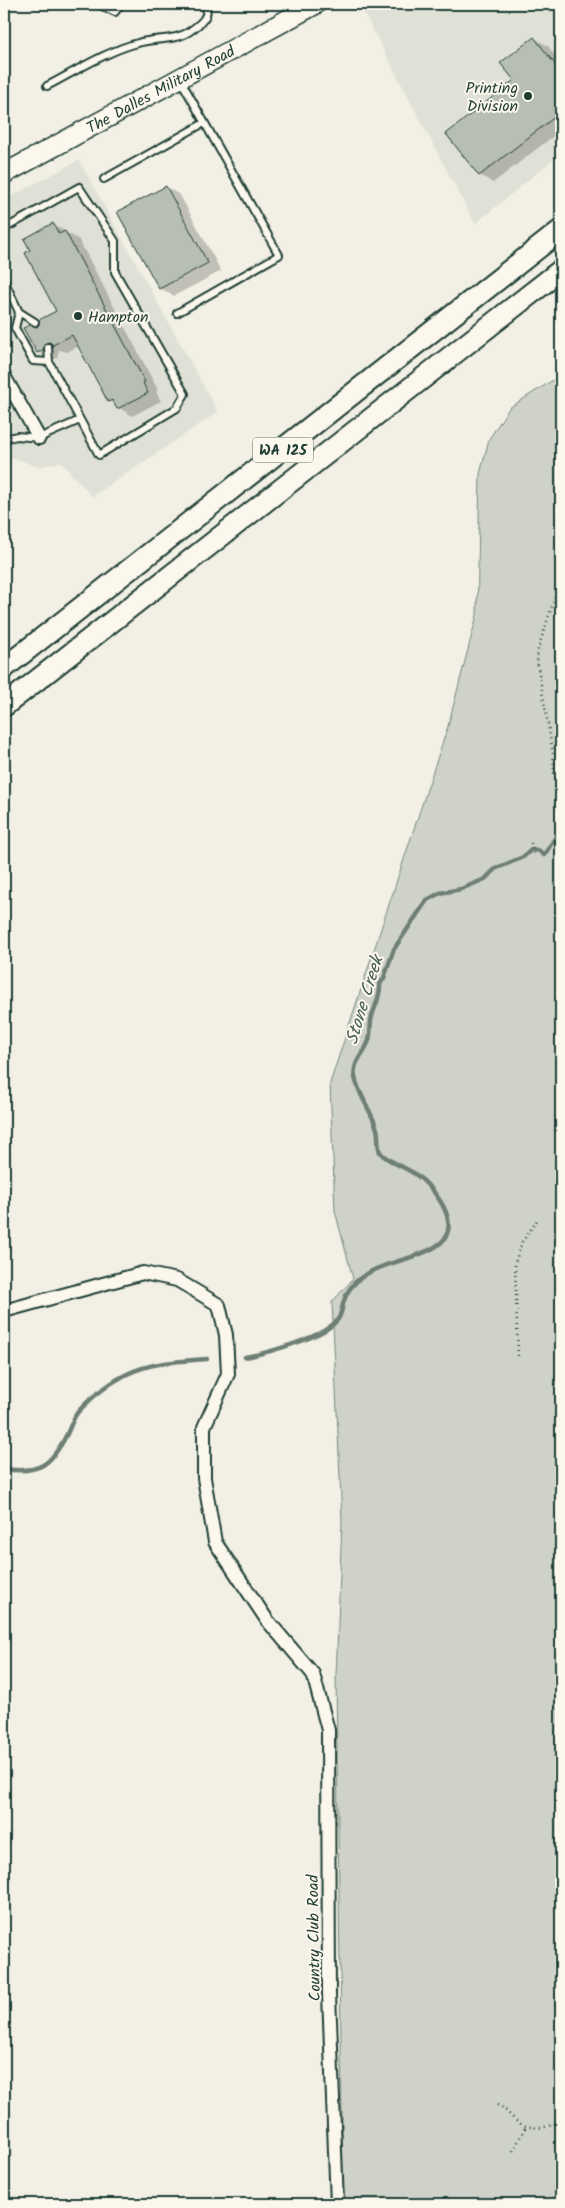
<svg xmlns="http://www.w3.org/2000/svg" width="565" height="2208" viewBox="0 0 565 2208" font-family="Kalam,sans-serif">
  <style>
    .built { fill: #e0e1d6 }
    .green { fill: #cfd2c8; stroke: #77887e }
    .shadow { fill: #0003 }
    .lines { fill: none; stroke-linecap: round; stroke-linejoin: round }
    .stream { stroke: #6e7f75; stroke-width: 4.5 }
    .building { fill: #b7beb3; stroke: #1f3d34 }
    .service-casing { stroke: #1f3d34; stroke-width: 10 }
    .minor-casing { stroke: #1f3d34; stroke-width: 16 }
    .secondary-casing { stroke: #1f3d34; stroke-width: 22 }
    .primary-casing { stroke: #1f3d34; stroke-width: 24 }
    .path { stroke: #1f3d34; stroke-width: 2.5; stroke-dasharray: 1 4; stroke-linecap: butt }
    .service { stroke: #fbf7ec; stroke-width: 6 }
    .minor { stroke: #fbf7ec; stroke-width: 12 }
    .secondary { stroke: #fbf7ec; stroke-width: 19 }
    .primary { stroke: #fbf7ec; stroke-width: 20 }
    .poi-dot { fill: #1f3d34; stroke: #fbf7ec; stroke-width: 2 }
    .labels { text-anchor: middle; stroke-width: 4; stroke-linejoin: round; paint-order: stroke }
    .shield { fill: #fbf7ec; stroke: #61756b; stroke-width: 1 }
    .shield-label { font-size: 15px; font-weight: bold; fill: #1f3d34 }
    .poi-label { font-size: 16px; fill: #1f3d34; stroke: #fbf7ec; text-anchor: end }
    .street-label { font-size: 16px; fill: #1f3d34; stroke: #fbf7ec }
    .water-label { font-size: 18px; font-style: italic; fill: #465e55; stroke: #fbf7ec }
  </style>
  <rect width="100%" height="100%" fill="#f2f0e5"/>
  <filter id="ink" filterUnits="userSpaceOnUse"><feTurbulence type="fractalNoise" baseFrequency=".02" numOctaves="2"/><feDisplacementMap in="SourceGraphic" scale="10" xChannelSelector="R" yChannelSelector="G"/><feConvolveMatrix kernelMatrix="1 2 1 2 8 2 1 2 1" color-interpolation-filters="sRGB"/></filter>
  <g filter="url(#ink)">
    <path class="built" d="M359,4H561V153L475,224Z
      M79,160L218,412L92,497L61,462L38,467L14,458L4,463V200Z"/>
    <path class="green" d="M561,379V2204H346L343,2186L336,1676L342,1521L332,1302L353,1279L335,1211L330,1083L448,726L477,615L480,474L489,439L509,408L553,380Z"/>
    <path class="shadow" d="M534,38L548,46L561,64V130L493,183L480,175Z
      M166,187L180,195L221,271L174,296L160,288Z
      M53,224L79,240L158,390L156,391L161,401L132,416L109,401L79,346L67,352L59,350L57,358L51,360L38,352L37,328L58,311L31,251Z"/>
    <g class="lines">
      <path class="stream" d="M245,1357C267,1353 326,1337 338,1319C342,1313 342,1306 344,1301C347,1290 356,1280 365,1275C386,1261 414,1260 435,1247C467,1229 435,1188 415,1174C406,1168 385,1160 380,1152C377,1145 379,1136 377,1129C372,1112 358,1094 355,1077C352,1063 363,1055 368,1043C371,1036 370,1028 371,1021C373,1008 381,998 380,984L384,978L394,949L427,900L440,893L461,889L485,879L495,869L523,857L531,850H538L544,855L561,829
        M4,1469C40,1474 51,1465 67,1434C70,1427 73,1419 77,1413C89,1399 108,1384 125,1375C150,1362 180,1361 207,1359"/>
    </g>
    <path class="building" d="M534,37L561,72V112L479,176L446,134L514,80L500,63Z
      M166,186L208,263L159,289L117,212Z
      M53,223L59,234L65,231L145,382L143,383L148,393L117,409L112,400L108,402L72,335L53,345L50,342L46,343L43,350L37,353L23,328L30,325L37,327L39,324V320L56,311L25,253L30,250L24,239Z"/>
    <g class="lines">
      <defs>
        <path id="service" d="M98,4L115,12L121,4
          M47,86C74,72 109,50 138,43C154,38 176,41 190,31C200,24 211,16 205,4
          M104,179L204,123
          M4,229L79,187L115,241V272L185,394L177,408L99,455L49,362L48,347
          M4,280L19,312L35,322
          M19,312L15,328L33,361L49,362
          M177,313L279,255L180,79
          M4,439L17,436L39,438L80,420"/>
        <path id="minor" d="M4,376L39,438
          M4,1311L143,1273L177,1280L219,1305L226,1335L228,1374L204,1427V1478L215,1542L267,1620L313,1674L328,1730L329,1994L337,2204"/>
        <g id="secondary">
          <path id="s1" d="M4,174L316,4"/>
        </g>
        <path id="primary" d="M4,668L561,230
          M4,706L561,270"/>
      </defs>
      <use href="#service" class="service-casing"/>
      <use href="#minor" class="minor-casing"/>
      <use href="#secondary" class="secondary-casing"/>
      <use href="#primary" class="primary-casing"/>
      <path class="path" d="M561,578L538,649L537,662L553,753L554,773L561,799
        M531,843L535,857
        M518,1356L515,1263L522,1242L538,1219
        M497,2105C506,2108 510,2117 519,2123C532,2130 549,2129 561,2120
        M513,2151L526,2126"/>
      <use href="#service" class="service"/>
      <use href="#minor" class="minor"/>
      <use href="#secondary" class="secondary"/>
      <use href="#primary" class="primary"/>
    </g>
  </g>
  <g class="poi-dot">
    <circle cx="528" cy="96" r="5"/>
    <circle cx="78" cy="316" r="5"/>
  </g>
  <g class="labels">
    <rect class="shield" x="253" y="437.5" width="60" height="25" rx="4"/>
    <g class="shield-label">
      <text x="283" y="455">WA 125</text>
    </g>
    <g class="poi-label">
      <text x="518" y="93">Printing<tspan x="518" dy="18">Division</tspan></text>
      <text x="88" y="322" text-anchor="start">Hampton</text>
    </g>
    <g class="street-label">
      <text dy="6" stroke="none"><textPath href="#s1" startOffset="178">The Dalles Military Road</textPath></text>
      <text transform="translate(313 1938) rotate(-91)" y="6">Country Club Road</text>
    </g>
    <g class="water-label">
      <text transform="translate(364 1000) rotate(-73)" y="6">Stone Creek</text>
    </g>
  </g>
  <rect width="565" height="2208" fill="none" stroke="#fbf7ec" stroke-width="20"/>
  <rect x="10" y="10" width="545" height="2188" fill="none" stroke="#1f3d34" stroke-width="2" filter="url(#ink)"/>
</svg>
